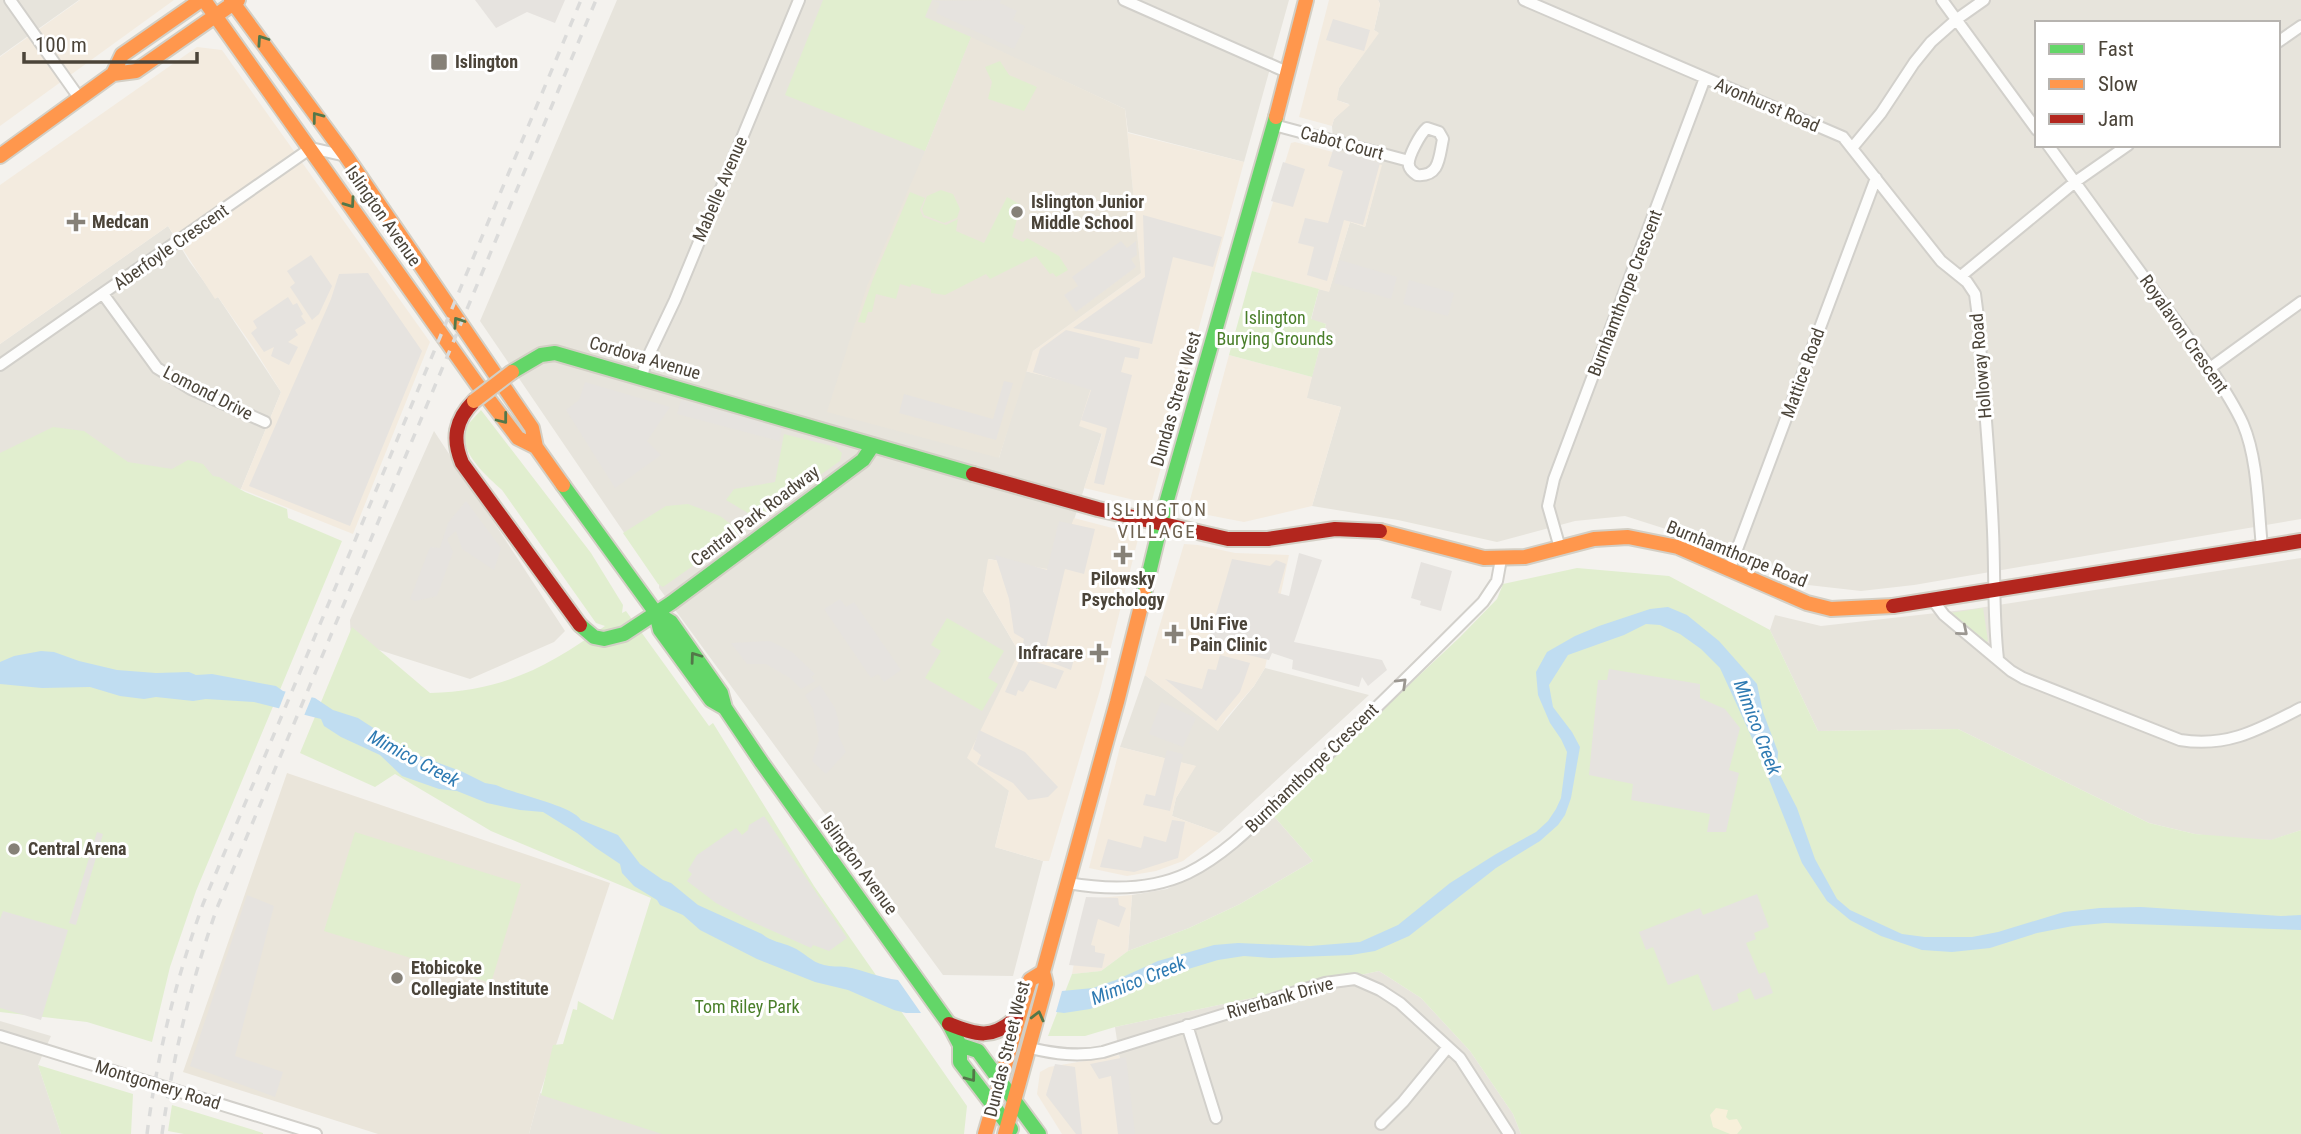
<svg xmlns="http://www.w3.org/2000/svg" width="2301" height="1134" viewBox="0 0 2301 1134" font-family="'Roboto Condensed',sans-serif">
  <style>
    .residential { fill: #e7e4dc; fill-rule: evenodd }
    .commercial { fill: #f3ebdf }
    .education { fill: #eae5da }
    .green { fill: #e1eecf }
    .sand { fill: #f7f0da }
    .parking { fill: #e6e3df }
    .water { fill: #c0ddf1 }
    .pier { fill: #f4f2ee }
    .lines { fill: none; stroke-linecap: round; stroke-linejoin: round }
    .street-casing { stroke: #d2d0cb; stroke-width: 14 }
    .fast-casing { stroke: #d3cfc5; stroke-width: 18 }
    .slow-casing { stroke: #d3cfc5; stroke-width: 18 }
    .jam-casing { stroke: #d3cfc5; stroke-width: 18 }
    .street { stroke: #fdfdfc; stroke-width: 10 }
    .fast { stroke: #63d668; stroke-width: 14 }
    .slow { stroke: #ff974d; stroke-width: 14 }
    .jam { stroke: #b3261e; stroke-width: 14 }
    .rail { stroke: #dbdbda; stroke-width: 3.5; stroke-dasharray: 9 9; stroke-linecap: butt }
    .slow-bridge-casing { stroke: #d3cfc5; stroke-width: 18; stroke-linecap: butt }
    .slow-bridge { stroke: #ff974d; stroke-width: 14 }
    .oneway { stroke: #537749 }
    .oneway2 { stroke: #9b9791 }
    .poi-dot { fill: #868178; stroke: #fff; stroke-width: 2.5 }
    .labels { text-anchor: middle; stroke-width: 6; stroke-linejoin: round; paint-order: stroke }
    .poi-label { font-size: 18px; font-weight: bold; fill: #4b4439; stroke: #fff; text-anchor: start }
    .street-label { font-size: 18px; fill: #4b4439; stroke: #fff }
    .park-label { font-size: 18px; fill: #4a7f2a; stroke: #fff }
    .neighbourhood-label { font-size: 19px; letter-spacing: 2px; fill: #6e6250; stroke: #fff }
    .water-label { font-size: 19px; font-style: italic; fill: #2e7ab2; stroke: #fff }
  </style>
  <rect width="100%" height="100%" fill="#f4f2ee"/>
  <path class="residential" d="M0,0H79L0,56Z
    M617,0H1289L1244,162L1128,132L1125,109L971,38L925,151L999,458L1025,371L1091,387L1102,433L1073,523L1054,571L989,559L983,591L1019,652L1009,791L995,847L1043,861L1013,976L943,975L659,588V584L480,321Z
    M1378,0H2301V519L1914,585L1861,591L1808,585L1735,551L1625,516L1575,521L1497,542L1398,520L1312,506L1341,407L1306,398L1326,324L1311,320L1319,289L1329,291L1350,222L1365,227L1381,166L1334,152L1332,126L1334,119L1349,104L1336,100L1339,88L1378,33L1374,30L1380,4ZM2037,23H2278V145H2037Z
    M168,226L189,261L216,298L218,297L281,392L241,489L154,475L0,461V344Z
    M434,431L565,631L554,642L470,679L351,641L350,620Z
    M2301,558V830L2272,840L2234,839L2195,834L2149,823L1958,729L1818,731L1770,630L1775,615L1821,626L1972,609Z
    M1265,668L1369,695L1219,833L1172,816L1176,798L1195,766L1120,747L1145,675L1218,730L1254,686Z
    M1272,814L1313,861L1240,904L1189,928L1128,951L1132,895L1167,889L1217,863Z
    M1379,971L1421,998L1470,1051L1513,1114L1521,1134H1131L1115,1027Z
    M0,1021L51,1036L38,1065L61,1134H0Z
    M540,1093L668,1134H529Z"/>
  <path class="commercial" d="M80,0H174L0,126V57Z
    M1329,0H1378L1380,4L1374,30L1379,33L1339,88L1337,100L1350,105L1334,119L1332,126L1299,117Z
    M197,47L222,50L430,342L353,534L241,489L281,392L253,347L218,297L215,299L168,226L0,344V185Z
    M1125,109L1128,133L1244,162L1151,504L1084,488L1102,434L1079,426L1091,388L1025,371L1033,351L1141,273Z
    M1295,142L1382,165L1365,227L1350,222L1329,292L1252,271L1291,143Z
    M1229,355L1312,377L1307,398L1341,407L1312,506L1244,522L1187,511Z
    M1074,518L1139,535L1100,690L1049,861H1043L995,847L1009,791L967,758L1019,652L983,591L988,559L1054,570Z
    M1184,544L1198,545L1235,553L1289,555L1265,668L1254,686L1226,718L1218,731L1145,675Z
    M1120,747L1196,766L1176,798L1172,816L1219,833L1183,861L1156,871L1127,876L1089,868Z
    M1132,895L1128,951L1101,971L1072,974L1086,899Z
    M1119,1055L1131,1134H1062L1037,1094L1040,1072L1049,1067Z"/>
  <path class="education" d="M971,37L1125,109L1141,273L1033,351L999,458L827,412L867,286L925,151Z
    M287,773L610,883L540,1093L529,1134H378L183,1072Z"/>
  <path class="green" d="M823,0H932L925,17L971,37L925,151L785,95Z
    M1000,61L1009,75L1037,87L1024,111L988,99L992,82L985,67Z
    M941,190L953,194L960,209L957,218L944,223L924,215L922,209L927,196Z
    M910,192L925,198L920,210L923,217L946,225L958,219L956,231L984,243L1007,197L1021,205L1012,237L1023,242L1027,238L1059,256L1068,270L1056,277L1053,273L1050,274L1036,256L990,279L986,274L945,295L931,293V289L912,284L910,287L900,284L896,299L876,294L872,312H868L865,323L858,322L873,279Z
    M1252,271L1319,289L1311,319L1326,324L1312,377L1229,355Z
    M481,410L591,553L623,605L622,613L626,611L709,726L713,723L814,886L967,1106L964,1134H662L541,1095L553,1045L563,1044L573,1009L577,1010L578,1001L613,1020L651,898L491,831L395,774L375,787L300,753L352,627L430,693C503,691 548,667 605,626L596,623L502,490C486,475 458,452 466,428C469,422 477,415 481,410Z
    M53,427L84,431L128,462L172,469L188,460L203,464L213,476L219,477L245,492L287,509L288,518L342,541L196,891L170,967L152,1042L87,1022L0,1012V453Z
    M784,434L836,447L842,453L840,461L758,519L726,500L734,489L775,482Z
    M688,504L720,516L741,532L663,587L658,584L623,533L666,506Z
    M1577,568L1669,576L1770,630L1818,731L1958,729L2149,823L2195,834L2271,840L2301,830V1134H1521L1513,1114L1470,1051L1421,998L1379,971L1115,1027L1085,1036H1048L1072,974L1101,971L1128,951L1189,928L1240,904L1313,861L1272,814L1460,637L1497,599L1503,584Z
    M1983,608L1988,641L1981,645L1944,614Z
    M947,618L1004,651L988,678L998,684L982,711L925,678L941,651L931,645Z
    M355,832L521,884L491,983L324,931Z
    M38,1065L133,1094L131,1134H61Z
    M172,1105L263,1133V1134H184L168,1131Z"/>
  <path class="sand" d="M1716,1108L1728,1110L1726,1117L1729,1120L1737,1119L1742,1128L1737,1134H1730L1713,1127L1710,1115Z"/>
  <path class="parking" d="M475,0H565L555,23L527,12L496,28Z
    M1001,0L1000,3L1017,11L1013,20L1025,26L1014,49L936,13L940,3L934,1Z
    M1333,19L1370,30L1364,51L1326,40Z
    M1333,150L1380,163L1363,225L1344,220L1327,281L1307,275L1314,247L1298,243L1305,218L1328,223L1343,171L1328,166Z
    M1283,162L1305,169L1293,207L1271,201Z
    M1143,215L1222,237L1213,267L1173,257L1152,344L1073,328L1145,277Z
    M1121,241L1127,248L1136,241L1137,255L1131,259L1136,267L1076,312L1064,295L1078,286L1072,277Z
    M311,255L332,286L319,314L312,320L290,287L295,283L287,271Z
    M1340,260L1397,277L1391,299L1334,283Z
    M368,273L422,351L350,526L249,486L331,299L339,274Z
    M1409,280L1454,293L1448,316L1403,304Z
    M288,297L293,305L297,303L303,314L301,316L306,323L295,330L298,335L288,342L298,347L289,365L271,356L274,347L264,352L251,333L257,328L253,321Z
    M1066,330L1140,348L1138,359L1125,357L1121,372L1132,375L1104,485L1094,483L1107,428L1081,420L1091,390L1033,372L1040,349Z
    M1004,381L1013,383L996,440L899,413L904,394L993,419Z
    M585,382L670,407L647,441L661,455L615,488L566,410L579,400Z
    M681,400L782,428L779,441L677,414Z
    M466,501L501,548L494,570L462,549L456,531L447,539L453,552L437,596L415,601L410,599L430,547L440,548L448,523Z
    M1059,521L1095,529L1084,574L1065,569L1046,648L1075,655L1071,670L1021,651L1024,639L1014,633L1009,599L995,555L1047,570Z
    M1299,553L1322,560L1294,642L1382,660L1387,670L1368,686L1362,677L1359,687L1292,669L1293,660L1272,653L1269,660L1207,645L1232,559L1270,566L1276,560L1286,564L1278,593L1289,596Z
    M1421,562L1452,571L1441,611L1420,605L1421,601L1411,598Z
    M840,599L846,607L854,602L901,670L884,682L878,674L871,678L824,609Z
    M770,641L792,652L815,674L811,677L815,681L801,689L790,678L766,664H747L731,643Z
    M1220,655L1250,663L1240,692L1216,721L1165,679L1202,689L1208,669L1216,670Z
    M1021,657L1064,671L1056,689L1030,680L1023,692L1018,690L1016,696L1005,692Z
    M1609,669L1700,684V698L1725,709L1740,728L1729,770L1739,773L1726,832H1707L1710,814L1631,800L1633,784L1589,775L1598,680H1607Z
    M820,685L835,708L839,723L838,734L846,752L826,774L812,761L819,740L813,709L805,695Z
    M1161,702L1196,718L1183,747L1149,734Z
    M979,730L1025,752L1058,787L1048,797L1028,800L1013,783L977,764L981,755L973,749Z
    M1167,750L1183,754L1170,811L1143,805L1146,794L1155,796Z
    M764,816L847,938L829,951L813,945L811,948L746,919L716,903L687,881L692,874L688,870L697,855L736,828L742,835L748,830L749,825Z
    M1172,820L1185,822L1178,858L1134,872L1100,867L1108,839L1141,848L1144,836L1166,842Z
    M97,832L103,834L76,925L69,923Z
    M1757,894L1769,927L1754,933L1756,939L1746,943L1759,974L1765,972L1773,993L1755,1000L1750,988L1737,994L1739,1001L1713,1011L1698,974L1668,985L1653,947L1646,950L1639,932L1700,908L1703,915Z
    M247,895L274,906L235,1056L283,1072L275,1097L190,1066Z
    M1086,897L1118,898L1119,905L1126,908L1119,927L1098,919L1091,945L1095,946V952L1105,954L1102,968L1069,965Z
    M3,911L68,930L41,1020L0,1008V919Z
    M1126,1057L1135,1134H1118L1111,1076L1099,1079L1090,1064Z
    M1055,1064L1075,1067L1082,1134H1076L1046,1095Z"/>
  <path class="water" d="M1668,607L1687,615L1719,641L1757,684L1763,712L1778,752L1777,769L1797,808L1815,859L1837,899L1850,910L1902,934L1925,937H1972L1998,932L2064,912L2100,908L2141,907L2281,916L2301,915V930L2105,923L2073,926L2037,933L1990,948L1952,952L1922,950L1881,936L1850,920L1827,901L1802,863L1757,749L1720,668L1701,649L1680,634L1660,625L1646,624L1624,635L1568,655L1549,685L1553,707L1572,732L1580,747L1571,798L1565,815L1558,825L1540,841L1496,868L1409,936L1375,951L1351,955L1271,958L1244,956L1218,960L1149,981L1121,998L1090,1009L1064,1013L1056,1012L1062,991L1093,988L1116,980L1158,961L1214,945L1238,943L1310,946L1360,942L1398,925L1450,883L1496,854L1536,832L1548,821L1556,809L1561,798L1567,752L1561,739L1550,723L1538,695L1536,672L1547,652L1575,636L1599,626L1650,609Z
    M41,651L54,652L79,661L117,670L156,673L189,672L196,675L212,674L276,686L283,691L315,698L333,710L358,718L412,753L463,772L485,783L496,785C516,795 571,805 581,820L618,835L640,864L663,880L671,883L698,905L762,934C772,942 781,942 792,947C804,952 811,962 824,965C831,967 839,966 846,967C864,970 880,978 898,980L921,1013H906L894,1010L848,990L815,982L757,959L700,930L683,915L660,905L657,900L634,886L622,873L620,864L596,848L577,833L543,812L520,810L487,803L457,791L439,789L402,776L380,755L341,737L324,726L321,719L254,702L206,699L193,701L156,697L144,699L120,696L90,687L42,688L0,684V662L14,656Z"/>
  <path class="pier" d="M287,688L313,694L303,718L278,711Z"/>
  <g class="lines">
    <defs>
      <path id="street" d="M10,0L80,99
        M1124,0L1287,72
        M1524,0L1843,137L1941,261L1967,282L1975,294L1978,317C1983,388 1990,459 1993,531C1995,574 1993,616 1998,659
        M1942,0L2037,130
        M2278,42L2301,26
        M1274,125L1409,161
        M1427,128L1439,132L1443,139C1439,157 1440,177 1417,175C1414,173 1410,170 1409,166C1407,157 1421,133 1427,128Z
        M2048,145L2210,368C2222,386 2234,404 2243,424C2258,459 2258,509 2262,547
        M1852,148L1881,113L1914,63L1931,42L1957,19L1984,0
        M1961,276L2075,182L2128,145
        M103,294L157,368L191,389L265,422
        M0,365L311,148L346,156
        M2210,368L2301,302
        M642,377L646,361L675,300L799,0
        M1560,548L1548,506L1554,479L1705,78
        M1730,568L1876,178
        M1932,599L1944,615L2011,671L2023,678L2180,740C2228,748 2260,729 2301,708
        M1068,883C1108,890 1150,891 1188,873C1228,853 1259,819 1291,789C1357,728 1420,665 1483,602L1497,581L1501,559
        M1187,1025L1216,1118
        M0,1036L316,1134
        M1030,1048C1055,1054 1078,1057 1103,1052L1325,983L1355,979L1380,990L1400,1003L1460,1058L1509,1134
        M1381,1124L1403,1102L1448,1047"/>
      <path id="fast" d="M512,372L541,355L555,353L973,474
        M563,485L656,613L660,630L711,700L725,708
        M1144,594L1165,507L1276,117
        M656,613L671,622L721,693L725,708L762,763L949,1024L960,1045V1062L1011,1129
        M580,625L594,637L604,639L624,634L671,603L863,460L873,445
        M960,1045L978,1051L1039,1134"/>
      <path id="slow" d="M204,0L477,384L518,438L536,447
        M231,0L346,156L532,428L536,447L563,485
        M113,74L136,71L238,0
        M1276,117L1306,0
        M0,156L113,74L122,55L201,0
        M1380,531L1484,558L1525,557L1594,539L1628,537L1678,547L1807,603L1831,609L1893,606
        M985,1134L1030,980L1043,972
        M1005,1134L1046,984L1043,972L1117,702L1144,594"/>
      <path id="jam" d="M474,401C455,420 452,439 462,463L580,625
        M973,474L1098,509L1228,539H1268L1335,529L1380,531
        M1893,606L2301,541
        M949,1024C977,1035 992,1040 1016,1018"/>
    </defs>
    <use href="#street" class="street-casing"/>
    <use href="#fast" class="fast-casing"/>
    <use href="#slow" class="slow-casing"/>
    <use href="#jam" class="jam-casing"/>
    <use href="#street" class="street"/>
    <use href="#fast" class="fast"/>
    <use href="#slow" class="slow"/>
    <use href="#jam" class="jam"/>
    <path class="rail" d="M147,1134C157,1055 176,979 203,904L581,0
      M162,1134C173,1056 191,982 217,908L596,0"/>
    <defs>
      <path id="slow-bridge" d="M474,401L512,372"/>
    </defs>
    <use href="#slow-bridge" class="slow-bridge-casing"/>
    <use href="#slow-bridge" class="slow-bridge"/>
  </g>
  <defs><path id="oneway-chevron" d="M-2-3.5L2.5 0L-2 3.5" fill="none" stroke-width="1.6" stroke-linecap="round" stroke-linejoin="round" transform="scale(1.75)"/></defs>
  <g class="oneway">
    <use href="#oneway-chevron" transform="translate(262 40) rotate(-124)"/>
    <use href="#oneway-chevron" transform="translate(317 117) rotate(-127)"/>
    <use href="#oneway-chevron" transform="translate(350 203) rotate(55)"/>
    <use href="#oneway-chevron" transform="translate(458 322) rotate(-124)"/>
    <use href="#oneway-chevron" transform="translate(503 419) rotate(52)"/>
    <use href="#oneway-chevron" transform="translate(695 657) rotate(-126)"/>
    <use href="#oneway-chevron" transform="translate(1038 1016) rotate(-76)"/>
    <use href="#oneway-chevron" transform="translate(971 1077) rotate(53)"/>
  </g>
  <g class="oneway2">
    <use href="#oneway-chevron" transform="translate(1963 631) rotate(40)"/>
    <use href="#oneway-chevron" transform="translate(1402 683) rotate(-44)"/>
  </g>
  <g class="poi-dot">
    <rect x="430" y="53" width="18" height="18" rx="3.5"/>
    <circle cx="1017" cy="212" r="7"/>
    <path d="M72.5 211.5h7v7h7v7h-7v7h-7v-7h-7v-7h7z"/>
    <path d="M1119.5 544.5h7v7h7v7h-7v7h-7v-7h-7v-7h7z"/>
    <path d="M1170.5 623.5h7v7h7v7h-7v7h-7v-7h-7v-7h7z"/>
    <path d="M1095.5 642.5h7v7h7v7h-7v7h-7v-7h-7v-7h7z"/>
    <circle cx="14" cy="849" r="7"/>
    <circle cx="397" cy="978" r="7"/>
  </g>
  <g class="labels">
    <g class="poi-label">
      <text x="455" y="68">Islington</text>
      <text x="1031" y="208">Islington Junior<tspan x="1031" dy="21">Middle School</tspan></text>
      <text x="92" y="228">Medcan</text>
      <text x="1123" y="585" text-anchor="middle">Pilowsky<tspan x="1123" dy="21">Psychology</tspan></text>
      <text x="1190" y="630">Uni Five<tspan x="1190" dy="21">Pain Clinic</tspan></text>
      <text x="1083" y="659" text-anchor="end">Infracare</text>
      <text x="28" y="855">Central Arena</text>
      <text x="411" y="974">Etobicoke<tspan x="411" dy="21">Collegiate Institute</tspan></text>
    </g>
    <g class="street-label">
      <text transform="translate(1767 105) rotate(23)" y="6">Avonhurst Road</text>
      <text transform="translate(1342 143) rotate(15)" y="6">Cabot Court</text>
      <text transform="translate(720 189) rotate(-67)" y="6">Mabelle Avenue</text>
      <text transform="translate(383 216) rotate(55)" y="6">Islington Avenue</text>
      <text transform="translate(171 247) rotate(-35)" y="6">Aberfoyle Crescent</text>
      <text transform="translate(1625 293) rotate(-69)" y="6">Burnhamthorpe Crescent</text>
      <text transform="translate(2184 334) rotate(55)" y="6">Royalavon Crescent</text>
      <text transform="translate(645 358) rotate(16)" y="6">Cordova Avenue</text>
      <text transform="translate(1981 366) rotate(-95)" y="6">Holloway Road</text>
      <text transform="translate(1803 373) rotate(-70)" y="6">Mattice Road</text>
      <text transform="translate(208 393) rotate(27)" y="6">Lomond Drive</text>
      <text transform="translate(1176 399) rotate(-74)" y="6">Dundas Street West</text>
      <text transform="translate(755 516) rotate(-37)" y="6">Central Park Roadway</text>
      <text transform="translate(1737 554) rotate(22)" y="6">Burnhamthorpe Road</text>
      <text transform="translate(1312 768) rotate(-44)" y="6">Burnhamthorpe Crescent</text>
      <text transform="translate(859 865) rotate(54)" y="6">Islington Avenue</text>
      <text transform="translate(1280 998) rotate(-16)" y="6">Riverbank Drive</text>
      <text transform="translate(1007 1049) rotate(-76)" y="6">Dundas Street West</text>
      <text transform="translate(158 1085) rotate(17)" y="6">Montgomery Road</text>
    </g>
    <g class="park-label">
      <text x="1275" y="324">Islington<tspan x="1275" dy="21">Burying Grounds</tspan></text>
      <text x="747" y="1013">Tom Riley Park</text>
    </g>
    <g class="neighbourhood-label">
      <text x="1157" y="516">ISLINGTON<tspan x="1157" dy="22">VILLAGE</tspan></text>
    </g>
    <g class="water-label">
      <text transform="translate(1758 727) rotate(69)" y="7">Mimico Creek</text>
      <text transform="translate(414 758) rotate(28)" y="7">Mimico Creek</text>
      <text transform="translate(1138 980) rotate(-22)" y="7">Mimico Creek</text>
    </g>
  </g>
  <rect x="2035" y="21" width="245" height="126" fill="#ffffff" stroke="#b7b4b0" stroke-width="2"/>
  <rect x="2049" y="44" width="35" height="10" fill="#63d668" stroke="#b7b4b0" stroke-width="2"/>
  <text x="2098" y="56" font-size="21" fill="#4b4439">Fast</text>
  <rect x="2049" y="79" width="35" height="10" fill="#ff974d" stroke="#b7b4b0" stroke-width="2"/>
  <text x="2098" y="91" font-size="21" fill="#4b4439">Slow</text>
  <rect x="2049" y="114" width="35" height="10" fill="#b3261e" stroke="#b7b4b0" stroke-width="2"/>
  <text x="2098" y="126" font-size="21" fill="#4b4439">Jam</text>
  <path d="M24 52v10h173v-10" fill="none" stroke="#4b4439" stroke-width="3.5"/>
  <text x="35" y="52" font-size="21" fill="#4b4439" stroke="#ffffff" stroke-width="5" paint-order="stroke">100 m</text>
</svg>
